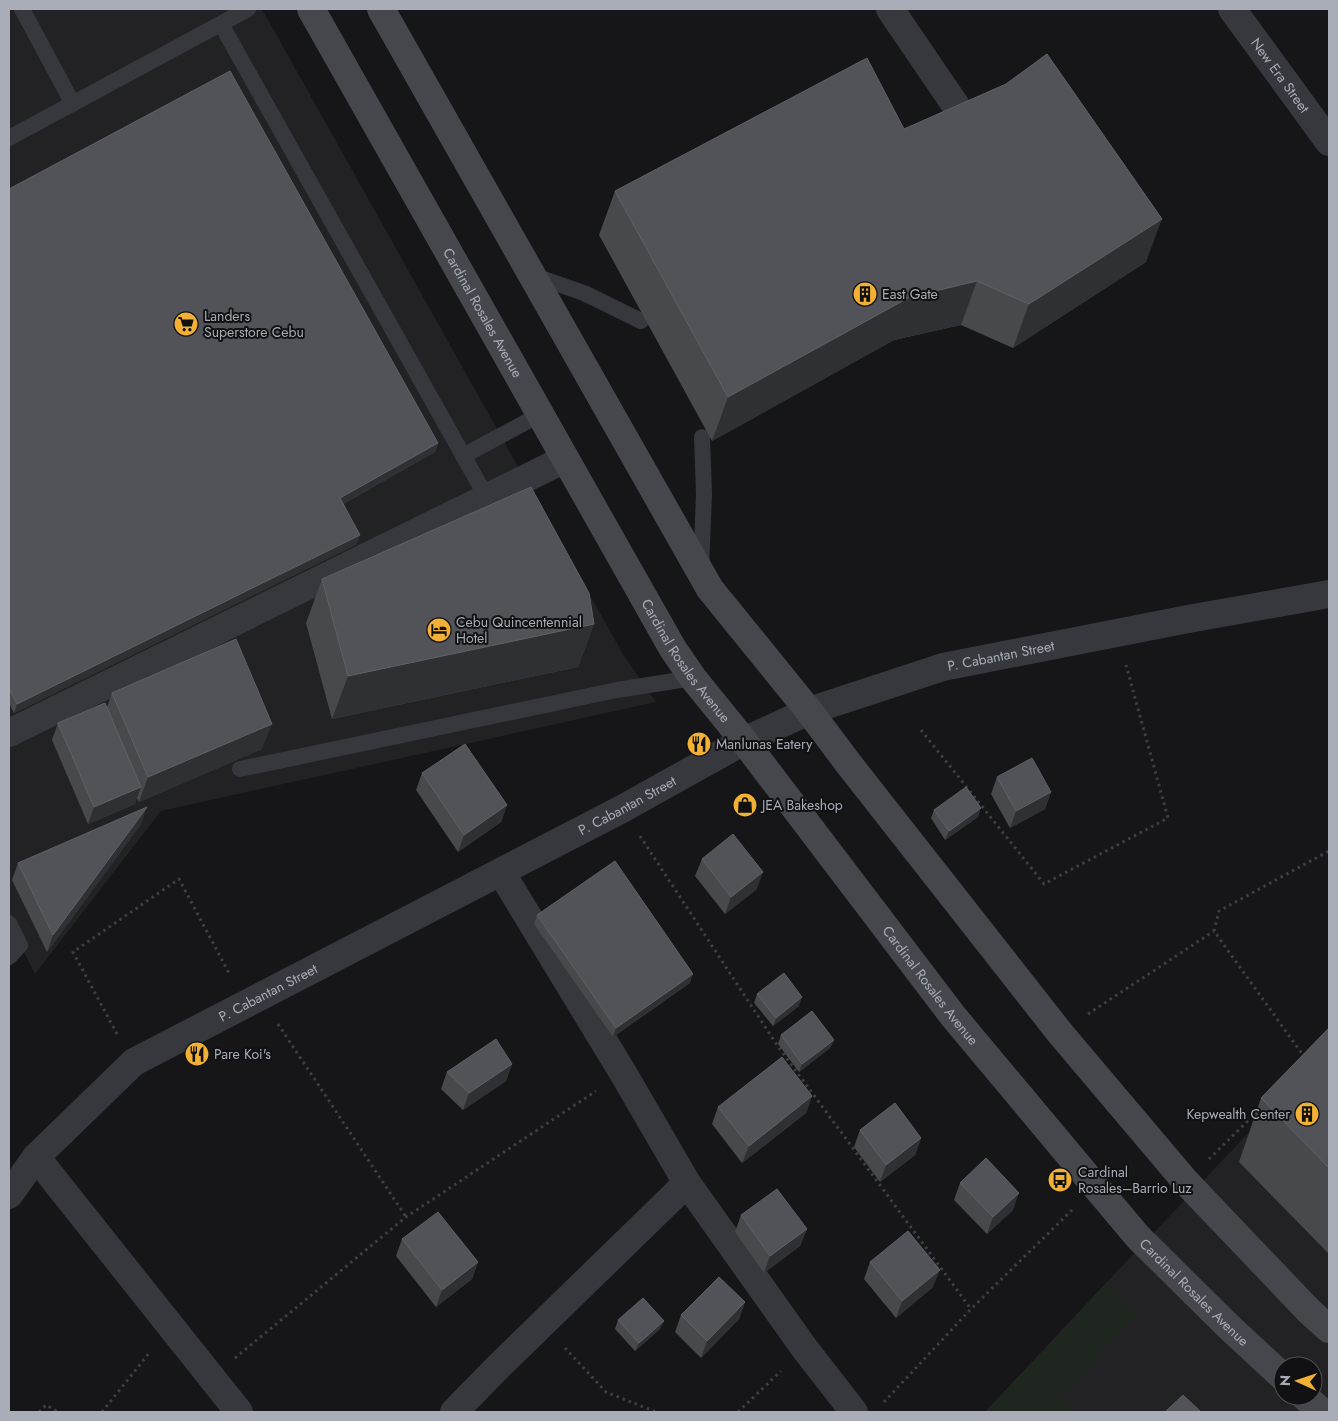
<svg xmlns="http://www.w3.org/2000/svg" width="1338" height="1421" viewBox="0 0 1338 1421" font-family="Jost,sans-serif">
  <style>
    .built { fill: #222225; fill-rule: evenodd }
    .green { fill: #1e261f }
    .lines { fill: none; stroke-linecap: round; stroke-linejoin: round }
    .path { stroke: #3d3f44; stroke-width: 3; stroke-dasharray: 2.5 4; stroke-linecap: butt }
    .lane { stroke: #37383d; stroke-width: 16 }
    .street { stroke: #37383d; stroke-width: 28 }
    .secondary { stroke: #45474d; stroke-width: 28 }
    .wall { fill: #47494d }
    .shaded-wall { fill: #2f3033 }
    .building { fill: #525359; stroke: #5f6168 }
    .labels { text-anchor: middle; stroke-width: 4; stroke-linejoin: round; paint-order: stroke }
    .street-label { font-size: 14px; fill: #a8adb8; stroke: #111113 }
    .poi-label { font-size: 14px; fill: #a8adb8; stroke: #111113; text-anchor: start }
  </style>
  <rect width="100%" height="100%" fill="#161618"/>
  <path class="built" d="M9,9H262L624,656L656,702L161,811L35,974L9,923Z
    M1329,1048V1412H985L1107,1282ZM1283,1366H1313V1396H1283Z"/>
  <path class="green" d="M1107,1282L1138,1316L1060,1396L1074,1412H985Z"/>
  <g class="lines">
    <path class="path" d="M921,730L1044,884L1168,818L1126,665
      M640,836L777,1045L971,1309
      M1088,1014L1214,931
      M278,1024L406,1217
      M117,1034L73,952L179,879L230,975
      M1305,1058L1214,931L1219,911L1329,851
      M1209,1159L1260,1109
      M565,1348L606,1392L656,1412
      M235,1358L406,1217L596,1091
      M884,1402L971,1309L1072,1210
      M39,1412L46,1405L58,1412
      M102,1412L150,1352
      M738,1412L781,1371"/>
    <path class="lane" d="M22,9L73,104
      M221,24L487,498
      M9,138L248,9
      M532,275L584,293L641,321
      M463,456L541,414
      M701,570L704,494L702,437
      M240,769L617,690L693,678
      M9,923L20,945L9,957"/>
    <g class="street">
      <path d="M890,9L971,128"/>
      <path id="s1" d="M1232,9L1329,142"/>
      <path d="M9,733L565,459"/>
      <path d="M501,872L623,1073L687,1183L805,1349L854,1412"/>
      <path d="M36,1157L239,1412"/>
      <path id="s2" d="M9,1195L36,1157L134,1062L622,809L744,741L809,711L943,667L1188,619L1329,594"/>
      <path d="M454,1412L498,1367L687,1183"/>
    </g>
    <g class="secondary">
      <path id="s3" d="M311,9L673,649L693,678L744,741L953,1016L1096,1187L1138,1237L1228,1326L1283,1377"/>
      <path d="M381,9L710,589L809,711L848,763L1060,1033L1186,1182L1309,1311L1329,1329"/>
      <path d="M1304,1396L1322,1412"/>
    </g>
  </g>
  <path class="wall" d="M904,129L1146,262L1013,348L961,325L894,340L712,441L599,235L615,191Z
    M9,189L438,443L435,452L343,504L357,544L14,713L9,703Z
    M322,579L594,624L578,667L332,719L306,623Z
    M112,693L262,749L139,802L137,798L135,804L88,824L52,740L58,723L107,707Z
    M422,773L507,805L501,822L458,852L416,790Z
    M997,777L1051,792L1045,809L1010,828L991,794Z
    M934,810L978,817L945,840L931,818Z
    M141,824L47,952L12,880L18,863Z
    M702,859L757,889L725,914L695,876Z
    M537,915L690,983L613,1037L534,924Z
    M757,994L799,1006L773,1026L754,1003Z
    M1329,1028V1254L1239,1162L1261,1098Z
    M781,1035L834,1040L830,1048L799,1072L778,1044Z
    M512,1064L506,1081L463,1110L441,1089L447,1072Z
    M812,1096L806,1113L742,1163L712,1124L718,1107Z
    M860,1130L921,1138L915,1155L880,1182L854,1147Z
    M960,1183L1013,1210L987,1234L954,1200Z
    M741,1215L807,1229L800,1246L764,1273L735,1232Z
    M402,1239L478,1262L472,1279L436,1307L396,1256Z
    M870,1262L933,1287L896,1318L864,1279Z
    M745,1302L739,1319L701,1358L675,1332L681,1315Z
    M618,1320L660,1329L635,1351L615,1329Z"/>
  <path class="shaded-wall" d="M1162,219L1146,262L1013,348L1029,304Z
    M977,281L961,325L894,340L712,441L728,397L910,297Z
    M438,443L435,452L337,507L340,498Z
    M360,535L357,544L14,713L17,704Z
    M594,624L578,667L332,719L348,676Z
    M272,724L262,749L139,802L148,777Z
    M141,787L135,804L88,824L94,807Z
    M1051,792L1045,809L1010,828L1016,811Z
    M507,805L501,822L458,852L464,835Z
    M147,807L141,824L47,952L53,935Z
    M981,808L978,817L945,840L949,831Z
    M763,872L757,889L725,914L731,897Z
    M693,974L690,983L613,1037L616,1028Z
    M802,997L799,1006L773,1026L776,1018Z
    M834,1040L830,1048L799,1072L802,1064Z
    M512,1064L506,1081L463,1110L469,1093Z
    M812,1096L806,1113L742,1163L749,1146Z
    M921,1138L915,1155L880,1182L886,1165Z
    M1019,1193L1013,1210L987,1234L993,1217Z
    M807,1229L800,1246L764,1273L770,1256Z
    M478,1262L472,1279L436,1307L442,1290Z
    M940,1270L933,1287L896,1318L902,1301Z
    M745,1302L739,1319L701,1358L707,1341Z
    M664,1321L660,1329L635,1351L639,1343Z"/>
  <path class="building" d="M1047,54L1162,219L1029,304L977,281L910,297L728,397L615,191L867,58L904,129L1006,84Z
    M230,71L438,443L340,498L360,535L17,704L9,688V189Z
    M531,487L589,593L594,624L348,676L322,579Z
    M236,639L272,724L148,777L112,693Z
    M105,703L141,787L94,807L58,723Z
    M465,744L507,805L464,835L422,773Z
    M1032,758L1051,792L1016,811L997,777Z
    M966,787L981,808L949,831L934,810Z
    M147,807L53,935L18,863Z
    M733,834L763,872L731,897L702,859Z
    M615,861L693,974L616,1028L537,915Z
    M784,973L802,997L776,1018L757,994Z
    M812,1011L834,1040L802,1064L781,1035Z
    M1329,1028V1168L1261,1098Z
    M496,1039L512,1064L469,1093L447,1072Z
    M782,1057L812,1096L749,1146L718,1107Z
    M895,1103L921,1138L886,1165L860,1130Z
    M986,1158L1019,1193L993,1217L960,1183Z
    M777,1189L807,1229L770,1256L741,1215Z
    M438,1212L478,1262L442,1290L402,1239Z
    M908,1231L940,1270L902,1301L870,1262Z
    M719,1277L745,1302L707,1341L681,1315Z
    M643,1298L664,1321L639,1343L618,1320Z
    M1183,1395L1201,1412H1165Z"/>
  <defs>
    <symbol id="building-disc" viewBox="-11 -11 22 22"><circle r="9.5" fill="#f2b134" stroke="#111113"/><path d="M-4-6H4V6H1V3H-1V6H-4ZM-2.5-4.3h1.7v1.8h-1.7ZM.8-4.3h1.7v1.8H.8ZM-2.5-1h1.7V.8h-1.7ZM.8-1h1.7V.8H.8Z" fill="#111"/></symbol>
    <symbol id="supermarket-disc" viewBox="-11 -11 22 22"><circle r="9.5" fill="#f2b134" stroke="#111113"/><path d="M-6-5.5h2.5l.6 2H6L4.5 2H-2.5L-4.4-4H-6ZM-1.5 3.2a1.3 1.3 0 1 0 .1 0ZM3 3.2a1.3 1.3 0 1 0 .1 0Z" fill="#111"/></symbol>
    <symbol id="hotel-disc" viewBox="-11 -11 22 22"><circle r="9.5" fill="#f2b134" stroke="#111113"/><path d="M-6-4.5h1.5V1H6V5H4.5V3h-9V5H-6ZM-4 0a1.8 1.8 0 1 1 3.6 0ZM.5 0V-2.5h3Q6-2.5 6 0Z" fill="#111"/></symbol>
    <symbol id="restaurant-disc" viewBox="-11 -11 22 22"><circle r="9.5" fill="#f2b134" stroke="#111113"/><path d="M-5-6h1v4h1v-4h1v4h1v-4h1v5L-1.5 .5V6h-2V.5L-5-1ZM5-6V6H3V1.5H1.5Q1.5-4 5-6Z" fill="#111"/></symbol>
    <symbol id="shop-disc" viewBox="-11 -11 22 22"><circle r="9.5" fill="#f2b134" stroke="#111113"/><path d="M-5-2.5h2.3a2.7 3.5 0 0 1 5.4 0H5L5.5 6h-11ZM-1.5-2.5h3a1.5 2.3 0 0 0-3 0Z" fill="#111"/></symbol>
    <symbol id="bus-disc" viewBox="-11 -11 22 22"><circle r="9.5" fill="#f2b134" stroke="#111113"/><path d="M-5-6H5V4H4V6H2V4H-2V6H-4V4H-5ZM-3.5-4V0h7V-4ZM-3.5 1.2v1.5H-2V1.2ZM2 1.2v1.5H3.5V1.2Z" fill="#111"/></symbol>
  </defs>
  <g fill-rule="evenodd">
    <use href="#building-disc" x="851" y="280" width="28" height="28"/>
    <use href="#supermarket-disc" x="172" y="310" width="28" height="28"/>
    <use href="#hotel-disc" x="425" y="616" width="28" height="28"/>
    <use href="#restaurant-disc" x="685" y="730" width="28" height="28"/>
    <use href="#shop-disc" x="731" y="791" width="28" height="28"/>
    <use href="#restaurant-disc" x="183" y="1040" width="28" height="28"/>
    <use href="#building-disc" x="1293" y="1100" width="28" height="28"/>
    <use href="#bus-disc" x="1046" y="1166" width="28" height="28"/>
  </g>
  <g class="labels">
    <g class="street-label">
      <text dy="5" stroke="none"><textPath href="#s1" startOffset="82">New Era Street</textPath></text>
      <text dy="5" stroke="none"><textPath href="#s3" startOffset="349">Cardinal Rosales Avenue</textPath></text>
      <text dy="5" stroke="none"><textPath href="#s2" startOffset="1144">P. Cabantan Street</textPath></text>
      <text dy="5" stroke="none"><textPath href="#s3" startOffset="752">Cardinal Rosales Avenue</textPath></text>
      <text dy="5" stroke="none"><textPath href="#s2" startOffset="739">P. Cabantan Street</textPath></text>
      <text dy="5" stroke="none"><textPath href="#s3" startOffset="1159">Cardinal Rosales Avenue</textPath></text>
      <text dy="5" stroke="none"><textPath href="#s2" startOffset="334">P. Cabantan Street</textPath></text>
      <text dy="5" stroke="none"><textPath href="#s3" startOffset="1564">Cardinal Rosales Avenue</textPath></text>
    </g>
    <g class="poi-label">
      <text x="882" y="299">East Gate</text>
      <text x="204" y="321">Landers<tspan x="204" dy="16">Superstore Cebu</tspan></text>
      <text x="456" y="627">Cebu Quincentennial<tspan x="456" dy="16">Hotel</tspan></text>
      <text x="716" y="749">Manlunas Eatery</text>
      <text x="762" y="810">JEA Bakeshop</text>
      <text x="214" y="1059">Pare Koi's</text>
      <text x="1290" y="1119" text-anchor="end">Kepwealth Center</text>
      <text x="1078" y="1177">Cardinal<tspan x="1078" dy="16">Rosales–Barrio Luz</tspan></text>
    </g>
  </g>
  <rect width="1338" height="1421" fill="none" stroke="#a8adb8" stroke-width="20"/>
  <g transform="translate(1298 1381) rotate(273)"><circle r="24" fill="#111113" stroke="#4d4f55"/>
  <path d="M0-4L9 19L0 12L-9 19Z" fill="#f2b134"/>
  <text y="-8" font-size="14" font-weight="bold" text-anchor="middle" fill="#a8adb8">N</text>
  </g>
</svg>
